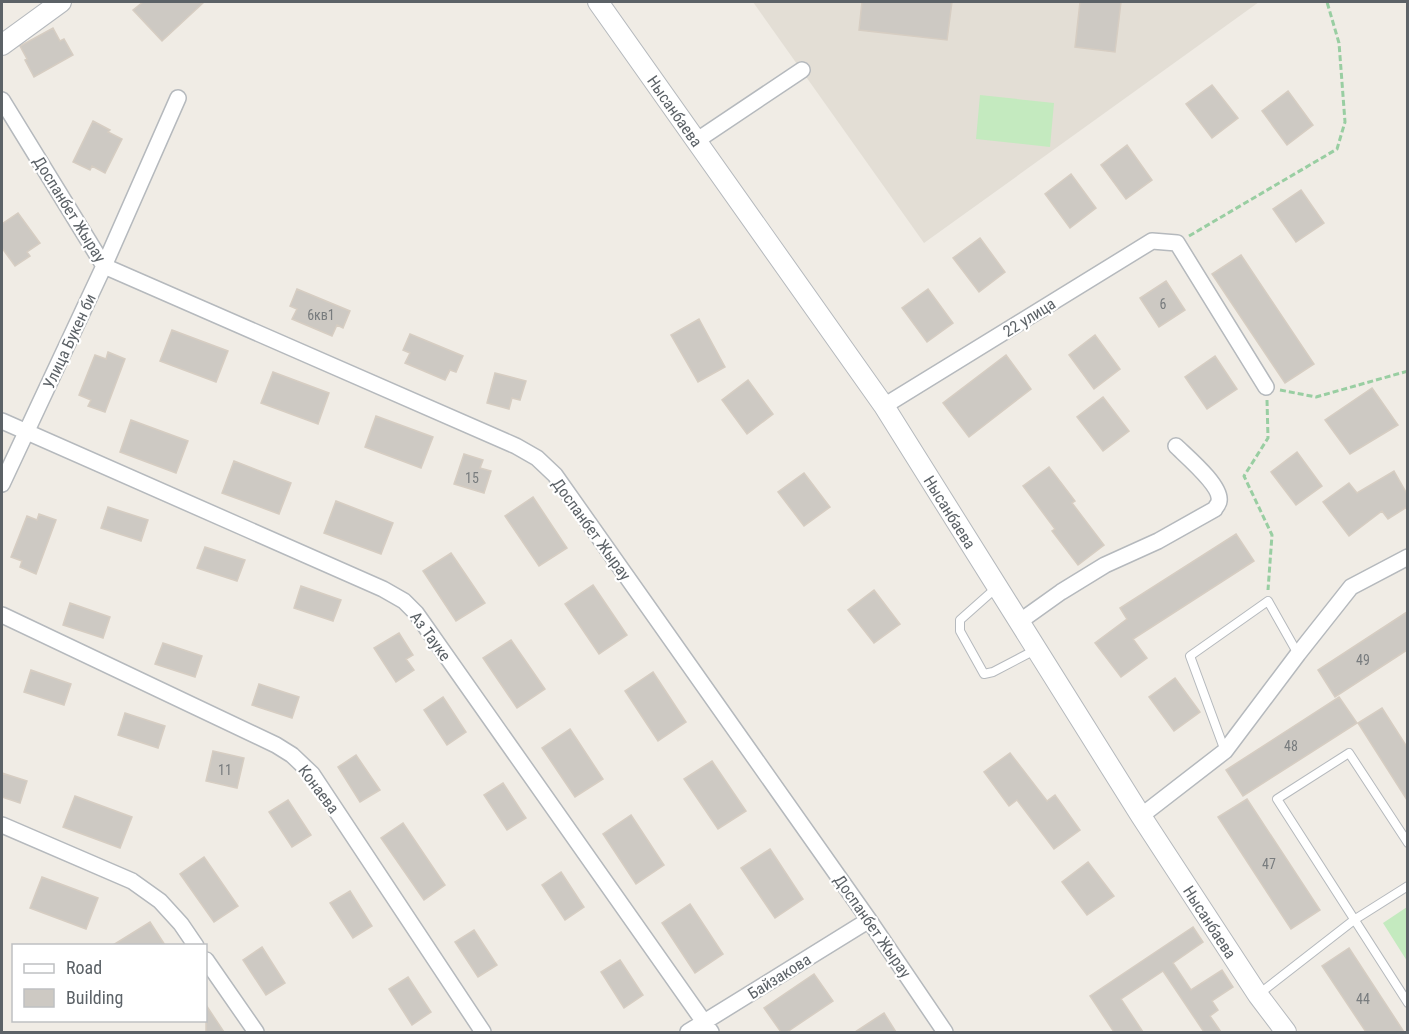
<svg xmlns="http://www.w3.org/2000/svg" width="1409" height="1034" viewBox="0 0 1409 1034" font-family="'Roboto Condensed',sans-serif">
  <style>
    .education { fill: #e3ded5 }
    .green { fill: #c4eabf }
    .building { fill: #cdc9c3; stroke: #d6cdc2; stroke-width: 1.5 }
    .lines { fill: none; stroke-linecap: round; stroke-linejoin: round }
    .service-casing { stroke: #b5b9bd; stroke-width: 10 }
    .minor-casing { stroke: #b5b9bd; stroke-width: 18 }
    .tertiary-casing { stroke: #b5b9bd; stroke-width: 22 }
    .path { stroke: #99cea2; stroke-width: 3; stroke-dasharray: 6 3; stroke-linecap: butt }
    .service { stroke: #fff; stroke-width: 8 }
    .minor { stroke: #fff; stroke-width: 15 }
    .tertiary { stroke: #fff; stroke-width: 20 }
    .labels { text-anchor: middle; stroke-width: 4.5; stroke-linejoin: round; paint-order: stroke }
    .number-label { font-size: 14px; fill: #787c7e }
    .street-label { font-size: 16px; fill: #5c6267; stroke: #fff }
  </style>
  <rect width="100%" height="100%" fill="#f0ece5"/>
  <path class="education" d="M753,2H1259L924,243Z"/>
  <path class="green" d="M980,95L1054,103L1050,147L976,139Z
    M1407,907V961L1383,923Z"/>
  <path class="building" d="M143,2H204L162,41L133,10Z
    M862,2H952L947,40L859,30Z
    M1080,2H1121L1115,52L1075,47Z
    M53,28L60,41L64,39L73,55L34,77L25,60L27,59L20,46Z
    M1212,85L1238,118L1212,138L1186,104Z
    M1288,91L1313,125L1287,145L1262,111Z
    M93,121L110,130L108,132L122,139L105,173L92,166L90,170L73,162Z
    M1127,145L1152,180L1126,199L1101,165Z
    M1071,174L1096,208L1070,228L1045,194Z
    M1301,190L1324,223L1296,242L1273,209Z
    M18,213L40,243L27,252L30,256L15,266L2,248V224Z
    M980,238L1005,272L979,292L953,258Z
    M1241,255L1314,364L1285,383L1212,274Z
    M1166,281L1185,310L1159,327L1140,298Z
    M297,289L350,311L343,328L337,325L332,336L292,319L297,309L290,306Z
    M928,289L953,323L927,342L902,308Z
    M699,319L725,367L698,382L671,335Z
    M172,330L228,351L216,382L160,361Z
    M410,334L463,356L456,372L450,370L445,380L405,363L410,353L403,350Z
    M1095,335L1120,369L1094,389L1069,355Z
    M108,352L125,359L105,412L88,406L91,400L79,395L95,355L106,359Z
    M1006,355L1031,389L969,437L943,403Z
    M1215,356L1237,389L1207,409L1185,377Z
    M273,372L329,393L318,424L261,403Z
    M495,373L526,381L520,400L512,398L509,409L487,403Z
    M748,380L773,414L747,434L722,400Z
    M1372,388L1398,425L1350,454L1325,420Z
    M1103,397L1129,431L1103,451L1077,417Z
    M376,416L433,437L421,468L365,447Z
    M131,420L188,441L176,473L120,452Z
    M1297,452L1322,486L1296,505L1271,472Z
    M464,454L483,460L480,468L491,471L484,493L454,484Z
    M234,461L291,483L279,514L222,493Z
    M1049,467L1075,501L1072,503L1104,545L1078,565L1052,531L1055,529L1023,486Z
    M1394,471L1407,494V507L1388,519L1382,511L1349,536L1323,502L1349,483L1357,493Z
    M804,473L830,507L804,526L778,492Z
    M533,497L567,548L539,566L505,516Z
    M336,501L393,523L381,554L324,533Z
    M108,507L148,520L141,541L101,528Z
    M39,514L56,520L36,574L20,567L22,561L11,557L27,516L37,520Z
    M1236,534L1254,561L1133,639L1147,658L1121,677L1095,643L1127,619L1120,608Z
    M205,547L245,560L237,581L197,568Z
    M451,553L485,603L456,621L423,571Z
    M593,585L627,635L599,654L565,604Z
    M301,586L341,600L333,621L294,608Z
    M874,590L900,624L874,643L848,610Z
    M70,603L110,617L103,638L63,625Z
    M1407,612V650L1335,697L1318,670Z
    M399,633L413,655L406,659L414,670L396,682L374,648Z
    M511,640L545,689L517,708L483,658Z
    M163,643L202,656L195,677L155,664Z
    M31,670L71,684L64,705L24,692Z
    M653,672L686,722L658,741L625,691Z
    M1175,678L1200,712L1174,731L1149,697Z
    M259,684L299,697L292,718L252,705Z
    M443,697L466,732L447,745L424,710Z
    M1339,697L1357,723L1243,796L1226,770Z
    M1382,708L1407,747V800L1358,723Z
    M125,713L165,726L158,748L118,735Z
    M570,729L603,779L575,797L542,748Z
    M213,751L244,758L237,788L206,781Z
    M1010,753L1047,801L1055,795L1080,830L1054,849L1017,800L1009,806L984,772Z
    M356,755L380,790L360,802L338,767Z
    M712,761L746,811L718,829L684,779Z
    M2,773L27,781L20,803L2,797Z
    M503,783L526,818L507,830L484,795Z
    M75,796L132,817L120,848L63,827Z
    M1247,799L1320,910L1291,929L1218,817Z
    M288,800L311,835L292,847L269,812Z
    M631,815L664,865L636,884L603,834Z
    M403,823L445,885L424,900L381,838Z
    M770,849L803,899L775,918L741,868Z
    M204,857L238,906L214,922L180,874Z
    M1088,862L1114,896L1087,915L1062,882Z
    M561,872L584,907L565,920L542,885Z
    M42,877L98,898L86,929L30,908Z
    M350,891L372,926L353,938L330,903Z
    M690,904L723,954L695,973L662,923Z
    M150,922L165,945H113Z
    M1193,927L1203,942L1173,963L1191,990L1222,970L1233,987L1212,1001L1218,1010L1210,1016L1221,1032H1204L1163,971L1121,999L1143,1032H1114L1090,996Z
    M474,930L497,965L478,977L455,942Z
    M262,947L285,983L266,995L243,960Z
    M1349,948L1404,1032H1366L1322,966Z
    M620,960L643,995L624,1008L601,972Z
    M814,974L833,1001L787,1032H781L764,1008Z
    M408,977L431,1012L412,1025L389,989Z
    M206,1005L224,1032H206Z
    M884,1013L896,1032H855Z"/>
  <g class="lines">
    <defs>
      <path id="service" d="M996,588L960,620V631L984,674L993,672L1035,650
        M1225,751L1190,656L1268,601L1298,654
        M1408,843L1349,753L1277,799L1408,1003
        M1259,994L1354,920L1408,886"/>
      <path id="minor" d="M2,100L104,266L516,446L537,458L555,475L869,920L945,1032
        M696,141L802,70
        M884,406L1152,241L1177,243L1266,387
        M2,421L383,589L404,601L416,613L711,1032
        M2,484L104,266L178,98
        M2,615L276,745L292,755L312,774L483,1032
        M1019,622L1061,592L1105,565L1158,541L1215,509C1216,506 1219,504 1219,501C1222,486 1186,456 1176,446
        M1141,816L1225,751L1298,654L1351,587L1408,557
        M2,825L132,881L160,901L181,924L196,946
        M206,960L256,1032
        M688,1032L869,920"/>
      <path id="tertiary" d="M598,2L884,406L1141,816L1258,995L1286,1032
        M2,45L61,2"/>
    </defs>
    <use href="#service" class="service-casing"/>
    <use href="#minor" class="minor-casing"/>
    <use href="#tertiary" class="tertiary-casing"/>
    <path class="path" d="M1189,236L1337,149L1345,122L1339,43L1327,2
      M1280,390L1316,397L1408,371
      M1267,400L1268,438L1244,476L1272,535L1268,590"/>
    <use href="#service" class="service"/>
    <use href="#minor" class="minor"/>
    <use href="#tertiary" class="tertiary"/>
  </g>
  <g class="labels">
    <g class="number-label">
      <text x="1163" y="309">6</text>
      <text x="321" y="320">6кв1</text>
      <text x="472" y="483">15</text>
      <text x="1363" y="665">49</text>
      <text x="1291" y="751">48</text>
      <text x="225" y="775">11</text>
      <text x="1269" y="869">47</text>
      <text x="1363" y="1004">44</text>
    </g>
    <g class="street-label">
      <text transform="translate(675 111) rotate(55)" y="6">Нысанбаева</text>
      <text transform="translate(70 209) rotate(58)" y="6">Доспанбет Жырау</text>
      <text transform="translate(1029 317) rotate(-32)" y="6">22 улица</text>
      <text transform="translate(69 341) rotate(-65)" y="6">Улица Букен би</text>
      <text transform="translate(950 512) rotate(58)" y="6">Нысанбаева</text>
      <text transform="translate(592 529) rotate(54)" y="6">Доспанбет Жырау</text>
      <text transform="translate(431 636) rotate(54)" y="6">Аз Тауке</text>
      <text transform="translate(319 789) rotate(53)" y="6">Конаева</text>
      <text transform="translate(1210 922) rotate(57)" y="6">Нысанбаева</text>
      <text transform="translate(873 926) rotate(55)" y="6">Доспанбет Жырау</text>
      <text transform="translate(779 976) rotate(-32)" y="6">Байзакова</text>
    </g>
  </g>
  <rect width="1409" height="1034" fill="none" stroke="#5c6267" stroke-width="6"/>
  <rect x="12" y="944" width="195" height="78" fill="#ffffff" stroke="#bec0c2" stroke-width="1.5"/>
  <rect x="24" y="964" width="30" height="9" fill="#ffffff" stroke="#bec0c2" stroke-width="1.5"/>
  <text x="66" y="974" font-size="18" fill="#5c6267">Road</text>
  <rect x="24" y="989" width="30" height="18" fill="#cdc9c3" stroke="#bec0c2" stroke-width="1.5"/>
  <text x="66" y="1004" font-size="18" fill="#5c6267">Building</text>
</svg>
